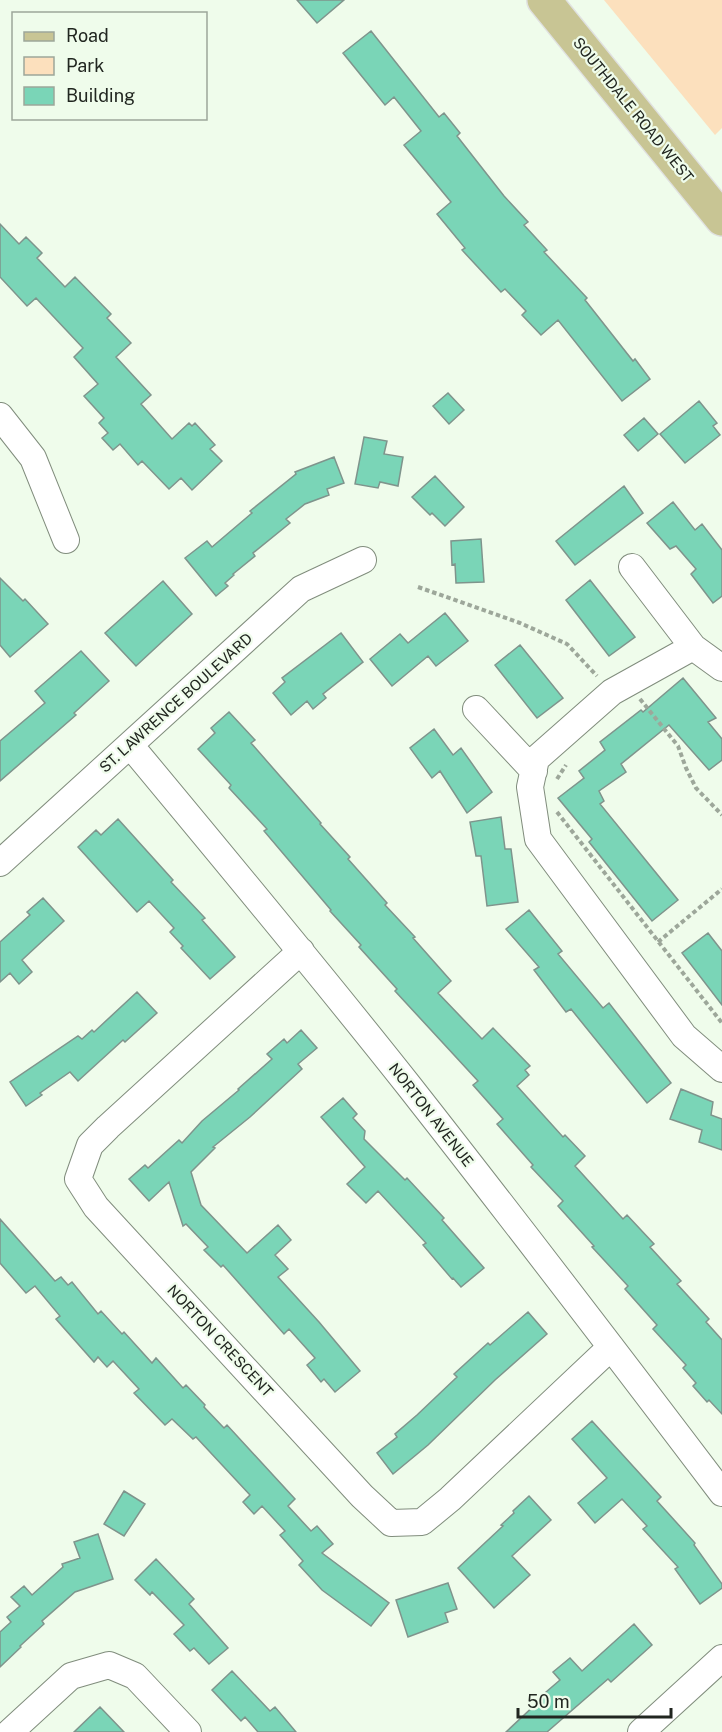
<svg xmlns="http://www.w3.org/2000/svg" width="722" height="1732" viewBox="0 0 722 1732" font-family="'Public Sans',sans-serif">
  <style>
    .green { fill: #fce0bd }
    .building { fill: #7ad5b7; stroke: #7f948c; stroke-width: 1.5 }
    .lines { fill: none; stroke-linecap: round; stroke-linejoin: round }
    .minor-casing { stroke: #818d7d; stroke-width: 28 }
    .major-casing { stroke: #e0e1e0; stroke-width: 36 }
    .path { stroke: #9da79a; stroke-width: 4; stroke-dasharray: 4.5 3; stroke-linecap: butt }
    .minor { stroke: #fff; stroke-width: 26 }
    .major { stroke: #c8c594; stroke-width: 33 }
    .labels { text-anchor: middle; stroke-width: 4.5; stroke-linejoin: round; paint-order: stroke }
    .street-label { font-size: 15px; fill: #212620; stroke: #effceb }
  </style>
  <rect width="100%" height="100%" fill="#effceb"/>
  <path class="green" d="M604,0H722V128L715,135Z"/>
  <path class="building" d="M297,0H344L317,23Z
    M371,31L439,117L444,113L460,133L457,136L504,196L528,222L524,225L547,250L544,252L587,298L585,300L633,361L635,359L650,379L622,401L558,320L541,335L522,315L526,311L505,289L501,292L462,250L465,248L437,214L451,202L404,145L421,131L394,97L385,105L343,53Z
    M0,224L19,244L26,237L42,253L37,258L65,287L75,277L111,314L107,318L131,343L116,357L151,395L141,404L172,439L189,423L192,426L195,423L215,445L210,449L222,461L192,490L181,478L169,489L142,461L138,465L120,444L113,450L102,438L108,433L99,423L104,418L84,396L98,384L74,357L83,348L36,298L27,306L0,277Z
    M448,393L464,410L449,424L433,406Z
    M699,401L717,423L713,426L720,435L685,463L660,434Z
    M644,418L658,434L638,451L624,435Z
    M364,437L387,441L384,454L403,457L398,486L380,482L378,488L355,484Z
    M334,457L344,483L327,489L329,495L305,504L286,519L290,523L253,553L255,556L233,574L234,575L225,583L228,586L216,596L185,558L207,541L212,547L252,513L250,511L296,474L295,472Z
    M435,476L464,507L445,526L432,513L430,515L412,497Z
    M624,486L643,513L575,565L556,541Z
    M673,502L695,530L702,524L722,550V596L713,603L691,574L696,569L676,546L670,549L647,523Z
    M481,539L484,582L456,583L455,564L452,565L451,541Z
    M0,578L23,601L25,599L48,624L10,657L0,645Z
    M590,580L635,637L609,656L566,600Z
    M163,581L192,614L136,666L105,633Z
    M445,613L468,641L436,666L428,656L392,686L370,659L400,634L408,643Z
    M341,633L363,662L323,694L326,698L313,709L307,701L291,715L273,693L285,682L282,678Z
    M520,645L563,698L537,718L495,665Z
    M81,651L109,681L74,713L76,715L0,781V741L45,703L35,691Z
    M683,678L716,718L708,722L722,739V760L709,770L669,725L621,764L626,772L599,791L604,801L600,804L678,900L652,921L589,842L592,839L558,798L584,778L579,771L605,750L600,742L641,710L643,712Z
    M229,712L255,740L251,743L321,823L320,824L350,857L348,859L387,903L385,905L415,937L413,938L451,981L438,993L482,1039L493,1028L530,1066L525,1070L529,1075L517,1086L563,1137L565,1135L585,1156L575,1166L623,1219L627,1215L654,1244L650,1247L681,1281L677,1284L709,1319L706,1322L722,1340V1414L709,1400L707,1402L693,1386L696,1383L683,1368L686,1365L653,1329L657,1325L625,1289L628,1286L592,1247L594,1246L558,1206L563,1201L531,1167L533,1165L497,1124L503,1119L473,1085L478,1081L395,991L397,989L359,947L361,945L330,911L331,910L264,831L267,829L229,788L231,785L198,749L215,733L211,728Z
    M434,729L453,755L461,748L492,792L467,813L440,771L432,778L410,748Z
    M501,817L505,849H511L518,902L487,906L481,856H476L470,822Z
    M118,819L173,880L171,882L205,918L202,920L235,957L210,979L181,948L183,946L170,932L174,928L149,901L137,912L78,847L96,830L101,835Z
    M43,898L64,921L22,960L32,972L19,984L10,973L0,982V942L30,915L27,912Z
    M529,910L562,951L558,954L603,1008L609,1003L671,1083L647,1103L571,1009L566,1012L534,970L539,967L506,929Z
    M708,933L722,951V1005L682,953Z
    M137,992L157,1013L125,1042L123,1040L78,1081L70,1072L40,1093L42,1095L26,1106L10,1082L78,1036L82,1039L92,1030L94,1032Z
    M301,1030L317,1048L298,1064L302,1069L250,1117L213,1147L215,1148L191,1172L201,1205L247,1253L278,1225L291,1240L275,1255L288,1269L278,1277L319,1322L360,1371L335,1392L324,1379L321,1382L307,1365L315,1358L289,1329L284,1334L223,1265L221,1267L204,1250L208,1247L186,1224L183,1226L169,1182L149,1201L129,1179L145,1165L148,1168L179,1140L182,1143L202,1121L239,1090L238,1089L272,1059L267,1054L284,1039L287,1043Z
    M681,1089L713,1102L711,1115L722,1119V1150L699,1142L702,1130L670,1119Z
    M343,1098L357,1114L353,1118L365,1131L364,1139L405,1180L407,1178L444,1218L442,1220L484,1268L461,1287L453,1278L452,1279L423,1245L426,1243L378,1191L366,1203L347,1184L365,1167L321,1117Z
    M0,1219L55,1281L61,1277L68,1285L72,1282L98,1314L101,1311L122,1334L124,1332L152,1363L156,1358L183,1388L186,1385L205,1405L204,1407L224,1428L227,1425L295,1499L288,1506L311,1531L317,1526L333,1544L322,1553L389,1603L371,1626L322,1590L299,1565L303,1561L280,1535L285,1531L262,1506L254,1514L243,1502L250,1495L196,1437L193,1439L172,1419L165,1425L134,1393L139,1389L113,1361L107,1367L98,1357L94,1362L56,1319L60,1316L35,1286L26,1293L0,1263Z
    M528,1312L547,1334L495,1380L428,1445L393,1474L377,1453L397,1437L395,1434L417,1415L457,1377L454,1374L488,1343L490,1345Z
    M592,1421L661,1497L657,1501L695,1543L694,1545L722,1584V1588L700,1604L675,1569L678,1567L643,1529L647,1526L622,1499L595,1523L578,1503L607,1478L572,1439Z
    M124,1491L145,1504L124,1536L104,1524Z
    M529,1496L551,1520L512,1556L530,1575L494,1608L458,1568L503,1526L501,1525L514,1513L513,1511Z
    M98,1534L113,1579L75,1592L42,1621L44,1624L20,1646L21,1647L0,1667V1632L11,1622L7,1617L20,1606L11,1597L24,1586L32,1595L63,1567L62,1564L80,1558L74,1542Z
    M156,1559L194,1599L189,1604L228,1648L209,1664L194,1648L190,1651L174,1634L184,1625L152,1592L150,1595L135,1580Z
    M448,1583L457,1609L445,1613L448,1622L408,1637L396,1600Z
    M634,1624L652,1645L611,1682L608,1679L547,1732H506L539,1701L538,1699L560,1680L553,1672L570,1658L582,1671Z
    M232,1671L270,1711L275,1707L296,1732H258L245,1717L241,1721L212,1690Z
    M100,1707L124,1732H74Z"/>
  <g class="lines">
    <defs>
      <path id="minor" d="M0,416L33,458L66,540
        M632,567L693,647
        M722,668L693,647L612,692L536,759L530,787L538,839L684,1036L722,1069
        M476,709L534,771
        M130,745C224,858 318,971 409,1086C515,1221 619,1357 722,1493
        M0,863L301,589L363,560
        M301,951L108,1127L90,1145L78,1179L96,1207L362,1496L391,1523L422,1522L450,1499L611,1347
        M10,1732L71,1676L109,1665L135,1676L188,1732
        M641,1732L722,1658"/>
      <path id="major" d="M544,0L722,219"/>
    </defs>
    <use href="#minor" class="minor-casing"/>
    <use href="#major" class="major-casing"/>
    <path class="path" d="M418,587L520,623L567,644L597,676
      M640,699L678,746L686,768L696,788L722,815
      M557,779L566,765
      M557,812L722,1023
      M658,942L722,889"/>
    <use href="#minor" class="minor"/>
    <use href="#major" class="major"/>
  </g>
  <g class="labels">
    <g class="street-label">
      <text transform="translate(633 110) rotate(51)" y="5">SOUTHDALE ROAD WEST</text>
      <text transform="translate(176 703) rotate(-42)" y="5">ST. LAWRENCE BOULEVARD</text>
      <text transform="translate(431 1115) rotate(52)" y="5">NORTON AVENUE</text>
      <text transform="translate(220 1341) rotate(47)" y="5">NORTON CRESCENT</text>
    </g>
  </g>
  <rect x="12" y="12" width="195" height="108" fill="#effceb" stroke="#9da69a" stroke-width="1.5"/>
  <rect x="24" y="32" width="30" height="9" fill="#c8c594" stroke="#9da69a" stroke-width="1.5"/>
  <text x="66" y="42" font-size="18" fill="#212620">Road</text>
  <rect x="24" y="57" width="30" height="18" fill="#fce0bd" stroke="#9da69a" stroke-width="1.5"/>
  <text x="66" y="72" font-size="18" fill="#212620">Park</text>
  <rect x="24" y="87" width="30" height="18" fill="#7ad5b7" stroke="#9da69a" stroke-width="1.5"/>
  <text x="66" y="102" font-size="18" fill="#212620">Building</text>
  <path d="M518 1708v9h153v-9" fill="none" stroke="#212620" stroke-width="3"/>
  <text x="527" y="1708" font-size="18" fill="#212620" stroke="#effceb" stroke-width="4.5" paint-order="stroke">50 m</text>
</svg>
